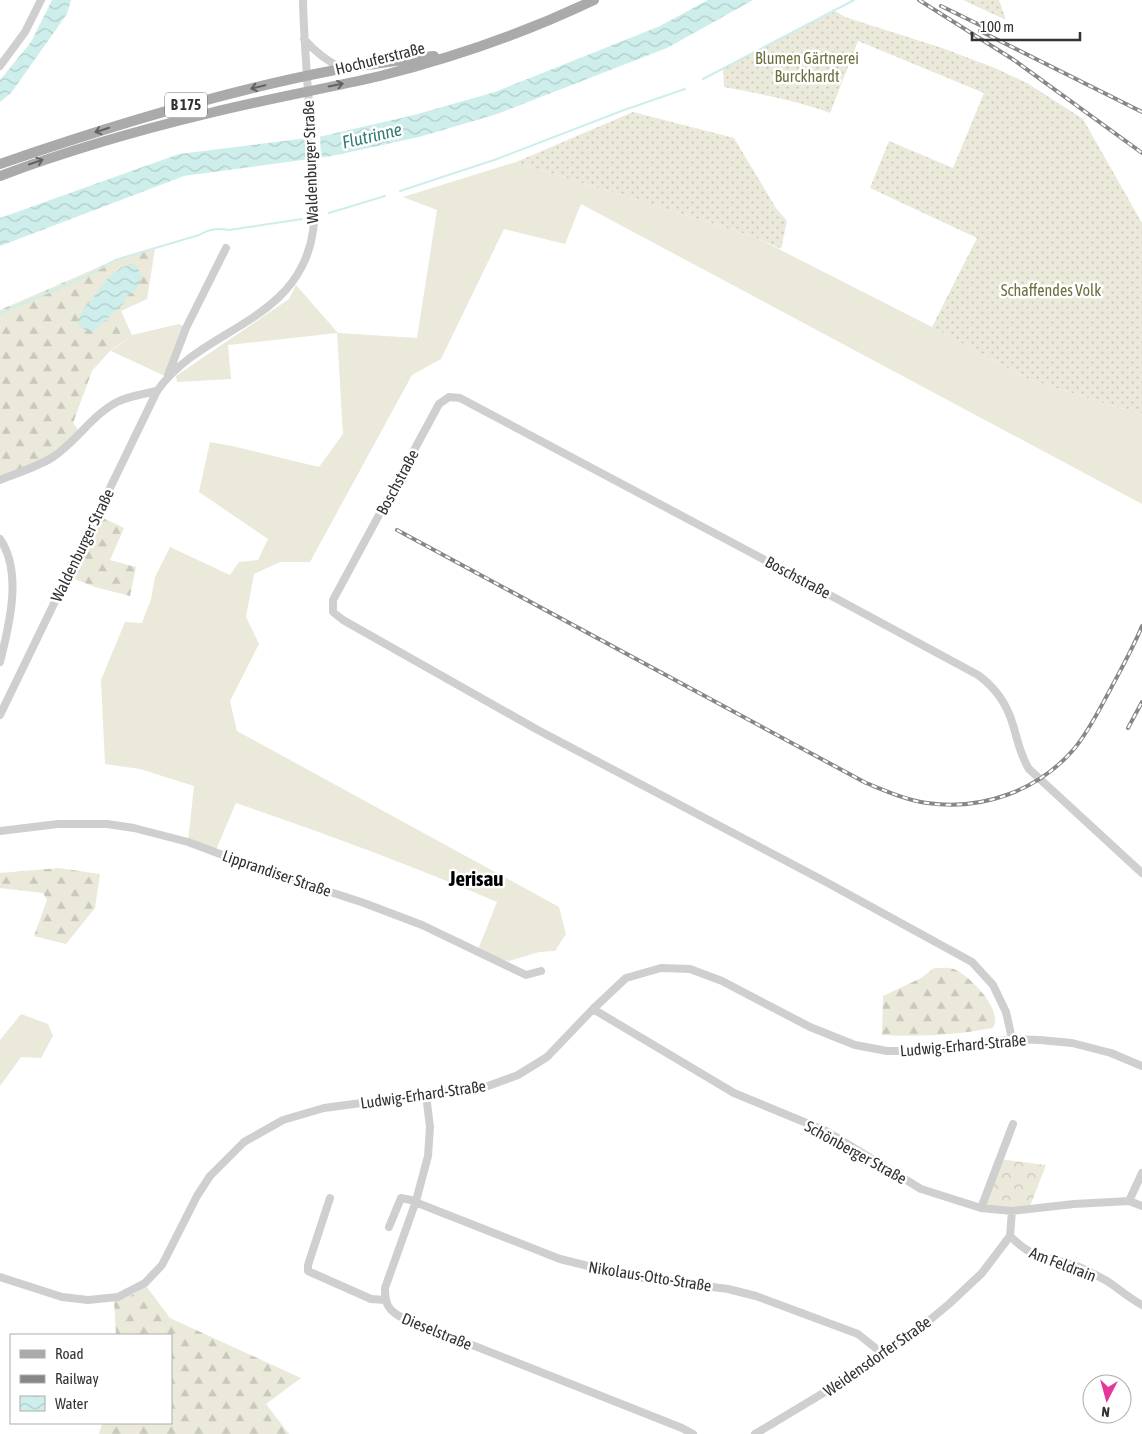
<svg xmlns="http://www.w3.org/2000/svg" width="1142" height="1434" viewBox="0 0 1142 1434" font-family="'Asap Condensed',sans-serif">
  <style>
    .grass { fill: #eae9da }
    .forest { fill: url(#forest-firs) }
    .park { fill: url(#park-crowns) }
    .garden { fill: url(#garden-dots) }
    .water { fill: url(#water-waves) }
    .pier { fill: #fff }
    .lines { fill: none; stroke-linecap: round; stroke-linejoin: round }
    .stream { stroke: #cdeeeb; stroke-width: 2 }
    .minor { stroke: #cfcfcf; stroke-width: 8 }
    .major { stroke: #aaa; stroke-width: 10 }
    .rail-casing { stroke: #878787; stroke-width: 4 }
    .rail { stroke: #fff; stroke-width: 2; stroke-dasharray: 5.5; stroke-linecap: butt }
    .oneway { stroke: #626262 }
    .labels { text-anchor: middle; stroke-width: 5; stroke-linejoin: round; paint-order: stroke }
    .shield { fill: #fff; stroke: #707070; stroke-width: 1 }
    .shield-label { font-size: 15px; font-weight: bold; fill: #323232 }
    .street-label { font-size: 16px; fill: #323232; stroke: #fff }
    .park-label { font-size: 16px; fill: #6d703e; stroke: #fff }
    .water-label { font-size: 18px; font-style: italic; fill: #347c75; stroke: #fff }
    .district-label { font-size: 21px; font-weight: bold; fill: #000; stroke: #fff }
  </style>
  <defs>
    <pattern id="forest-firs" width="22" height="20" patternUnits="userSpaceOnUse" patternTransform="scale(1.25)"><rect width="22" height="20" fill="#eae9da"/><path d="M5 1l3.5 6h-7zM16 11l3.5 6h-7z" fill="#c9c8bc"/></pattern>
    <pattern id="park-crowns" width="20" height="18" patternUnits="userSpaceOnUse" patternTransform="scale(1.25)"><rect width="20" height="18" fill="#eae9da"/><path d="M2 6a3 3 0 1 1 6 0M12 15a3 3 0 1 1 6 0" fill="none" stroke="#c9c8bc"/></pattern>
    <pattern id="garden-dots" width="8" height="8" patternUnits="userSpaceOnUse" patternTransform="scale(1.25)"><rect width="8" height="8" fill="#eae9da"/><path d="M2 2h.1M6 6h.1" fill="none" stroke="#c9c8bc" stroke-width="1.8" stroke-linecap="round"/></pattern>
    <pattern id="water-waves" width="16" height="10" patternUnits="userSpaceOnUse" patternTransform="scale(1.25)"><rect width="16" height="10" fill="#cdeeeb"/><path d="M0 5q4-4 8 0t8 0" fill="none" stroke="#b0cdca"/></pattern>
  </defs>
  <rect width="100%" height="100%" fill="#fff"/>
  <path class="grass" d="M516,162L755,237L932,327L1028,379L1142,415V504L581,204L565,244L504,229L441,359L412,375L310,562H280L254,574L246,617L259,644L230,701L237,731L559,907L566,934L555,951L539,952L509,961L477,952L497,902C411,865 324,833 236,803L215,852L188,842L194,786L140,769L105,764L101,680L125,622L142,623L151,599L155,577L170,547L230,575L239,562L258,560L268,539L199,492L210,442L232,446L319,467L343,434L337,333L228,345L231,379L177,382L176,376L289,299L296,285L338,333L417,338L437,210L403,197Z
    M179,324L186,328L167,377L111,351L132,335Z
    M21,1014L48,1024L53,1036L41,1058L21,1057L0,1086V1040Z"/>
  <path class="forest" d="M155,249L147,299L121,311L132,335L110,351L92,371L73,423L81,433L64,448L0,480V310L115,260Z
    M97,515L124,528L110,560L136,567L130,596L95,587L67,576Z
    M59,868L100,874L95,908L66,944L34,936L47,900L43,893L0,888V873Z
    M934,968C940,968 948,967 954,969C969,975 1004,1010 993,1028C956,1035 919,1037 882,1035L883,996L921,978Z
    M146,1286L170,1318L301,1378L266,1404L289,1434H99L102,1423H171V1335H116L114,1301L130,1296Z"/>
  <path class="park" d="M999,1159L1046,1165L1029,1209L981,1208Z"/>
  <path class="garden" d="M963,0H999L1006,20Z
    M835,11L845,17L942,48L995,68L1027,83L1083,119L1142,223V415L1028,379L932,327L977,238L870,188L889,141L953,168L984,93L858,41L830,113C796,100 760,94 724,87L723,68Z
    M633,112L734,138L776,208L787,221L781,249L755,237L516,162Z"/>
  <path class="water" d="M52,0H71L67,14L11,93L0,102V80L31,42Z
    M708,0H753L667,48L497,114L419,137L332,156L184,176L0,246V218L179,154L323,136L414,115L495,92L660,26Z
    M135,264L142,276C138,287 137,291 127,296L123,304L94,331C86,331 84,330 78,324L79,316L107,279L122,267Z"/>
  <path class="pier" d="M320,134L321,160L307,162L305,136Z"/>
  <g class="lines">
    <path class="stream" d="M703,79L854,0
      M400,191L497,159L624,110L685,89
      M329,213L385,196
      M0,313L85,277L115,260L199,235C209,229 217,228 229,230L302,219"/>
    <path class="minor" d="M304,39C315,52 327,61 343,69
      M0,66L25,32L41,0
      M168,375L186,328L226,248
      M0,480C17,473 37,467 53,457C76,442 92,415 117,402C129,396 144,394 157,391
      M0,539C23,572 9,626 0,662
      M0,715L157,391C189,346 241,333 279,297C298,279 310,255 313,231C317,203 314,175 312,147C309,98 304,49 303,0
      M0,831L58,824H107L134,828L188,842L260,869L364,903L422,925L526,975L541,971
      M593,1009L734,1093L826,1131L921,1189L981,1208L1012,1211L1074,1204L1129,1201L1142,1206
      M1012,1039L1006,1012L993,985L972,962L826,882L536,729L343,620L333,612V600L439,404L449,397L460,398L748,551L978,675C996,688 1007,704 1013,725C1018,741 1020,755 1029,769L1142,873
      M426,1095L430,1127L428,1156L416,1201L385,1288C385,1302 387,1309 399,1316L682,1428L693,1434
      M330,1198L308,1265V1271L371,1299L385,1300
      M1129,1201L1142,1173
      M415,1202L560,1259L628,1276L728,1289L756,1296L858,1334L883,1354
      M981,1208L1013,1124
      M389,1227L401,1198L416,1201
      M1010,1236C1037,1263 1048,1255 1079,1267C1088,1271 1098,1276 1107,1281C1119,1289 1129,1298 1142,1305
      M0,1277L62,1297L88,1300L118,1297L145,1283L162,1265L197,1196L210,1176L244,1142L283,1120L324,1108L488,1086L518,1075L547,1057L593,1009L626,978L661,968L690,969L722,981L810,1027L855,1045L887,1051H927L1012,1039L1040,1040L1072,1043L1111,1053L1142,1066
      M755,1434L860,1371L883,1354L907,1339L949,1304L982,1273L1010,1236L1012,1211"/>
    <path class="major" d="M0,164C107,127 214,94 325,72C361,65 397,61 434,56
      M0,176C69,150 139,130 210,113C266,99 324,89 380,76C452,58 527,32 594,0"/>
    <defs>
      <path id="rail" d="M919,0L1014,60L1142,153
        M941,6L990,30
        M980,31L1142,112
        M397,530L866,783C886,791 906,800 927,803C981,811 1038,791 1074,749C1089,731 1099,710 1110,690C1121,669 1133,648 1142,626
        M1128,728L1142,702"/>
    </defs>
    <use href="#rail" class="rail-casing"/>
    <use href="#rail" class="rail"/>
  </g>
  <defs><path id="oneway-shaft" d="M-6 0H5M1.5-3L5.5 0L1.5 3" fill="none" stroke-width="1.6" stroke-linecap="round" stroke-linejoin="round" transform="scale(1.25)"/></defs>
  <g class="oneway">
    <use href="#oneway-shaft" transform="translate(336 85) rotate(-11)"/>
    <use href="#oneway-shaft" transform="translate(258 87) rotate(167)"/>
    <use href="#oneway-shaft" transform="translate(102 130) rotate(162)"/>
    <use href="#oneway-shaft" transform="translate(36 162) rotate(-19)"/>
  </g>
  <g class="labels">
    <rect class="shield" x="165" y="92.5" width="42" height="25" rx="4"/>
    <g class="shield-label">
      <text x="186" y="110">B 175</text>
    </g>
    <g class="street-label">
      <text transform="translate(380 58) rotate(-14)" y="6">Hochuferstraße</text>
      <text transform="translate(310 162) rotate(-92)" y="6">Waldenburger Straße</text>
      <text transform="translate(397 482) rotate(-62)" y="6">Boschstraße</text>
      <text transform="translate(82 545) rotate(-64)" y="6">Waldenburger Straße</text>
      <text transform="translate(798 577) rotate(28)" y="6">Boschstraße</text>
      <text transform="translate(277 873) rotate(19)" y="6">Lipprandiser Straße</text>
      <text transform="translate(963 1045) rotate(-5)" y="6">Ludwig-Erhard-Straße</text>
      <text transform="translate(423 1094) rotate(-8)" y="6">Ludwig-Erhard-Straße</text>
      <text transform="translate(856 1152) rotate(29)" y="6">Schönberger Straße</text>
      <text transform="translate(1063 1264) rotate(21)" y="6">Am Feldrain</text>
      <text transform="translate(650 1276) rotate(9)" y="6">Nikolaus-Otto-Straße</text>
      <text transform="translate(437 1331) rotate(22)" y="6">Dieselstraße</text>
      <text transform="translate(877 1356) rotate(-35)" y="6">Weidensdorfer Straße</text>
    </g>
    <g class="park-label">
      <text x="807" y="64">Blumen Gärtnerei<tspan x="807" dy="18">Burckhardt</tspan></text>
      <text x="1051" y="296">Schaffendes Volk</text>
    </g>
    <g class="water-label">
      <text transform="translate(372 136) rotate(-13)" y="6">Flutrinne</text>
    </g>
    <g class="district-label">
      <text x="476" y="886">Jerisau</text>
    </g>
  </g>
  <rect x="10" y="1334" width="162" height="90" fill="#ffffff" stroke="#adadad"/>
  <rect x="20" y="1350" width="25" height="8" fill="#aaaaaa" stroke="#adadad"/>
  <text x="55" y="1359" font-size="15" fill="#323232">Road</text>
  <rect x="20" y="1375" width="25" height="8" fill="#878787" stroke="#adadad"/>
  <text x="55" y="1384" font-size="15" fill="#323232">Railway</text>
  <rect x="20" y="1396" width="25" height="15" fill="url(#water-waves)" stroke="#adadad"/>
  <text x="55" y="1409" font-size="15" fill="#323232">Water</text>
  <g transform="translate(1107 1399) rotate(186)"><circle r="24" fill="#ffffff" stroke="#adadad"/>
  <path d="M0-4L9 19L0 12L-9 19Z" fill="#e8359a"/>
  <text y="-8" font-size="14" font-weight="bold" text-anchor="middle" fill="#323232">N</text>
  </g>
  <path d="M972 32v8h108v-8" fill="none" stroke="#323232" stroke-width="2.5"/>
  <text x="980" y="32" font-size="15" fill="#323232" stroke="#ffffff" stroke-width="4" paint-order="stroke">100 m</text>
</svg>
